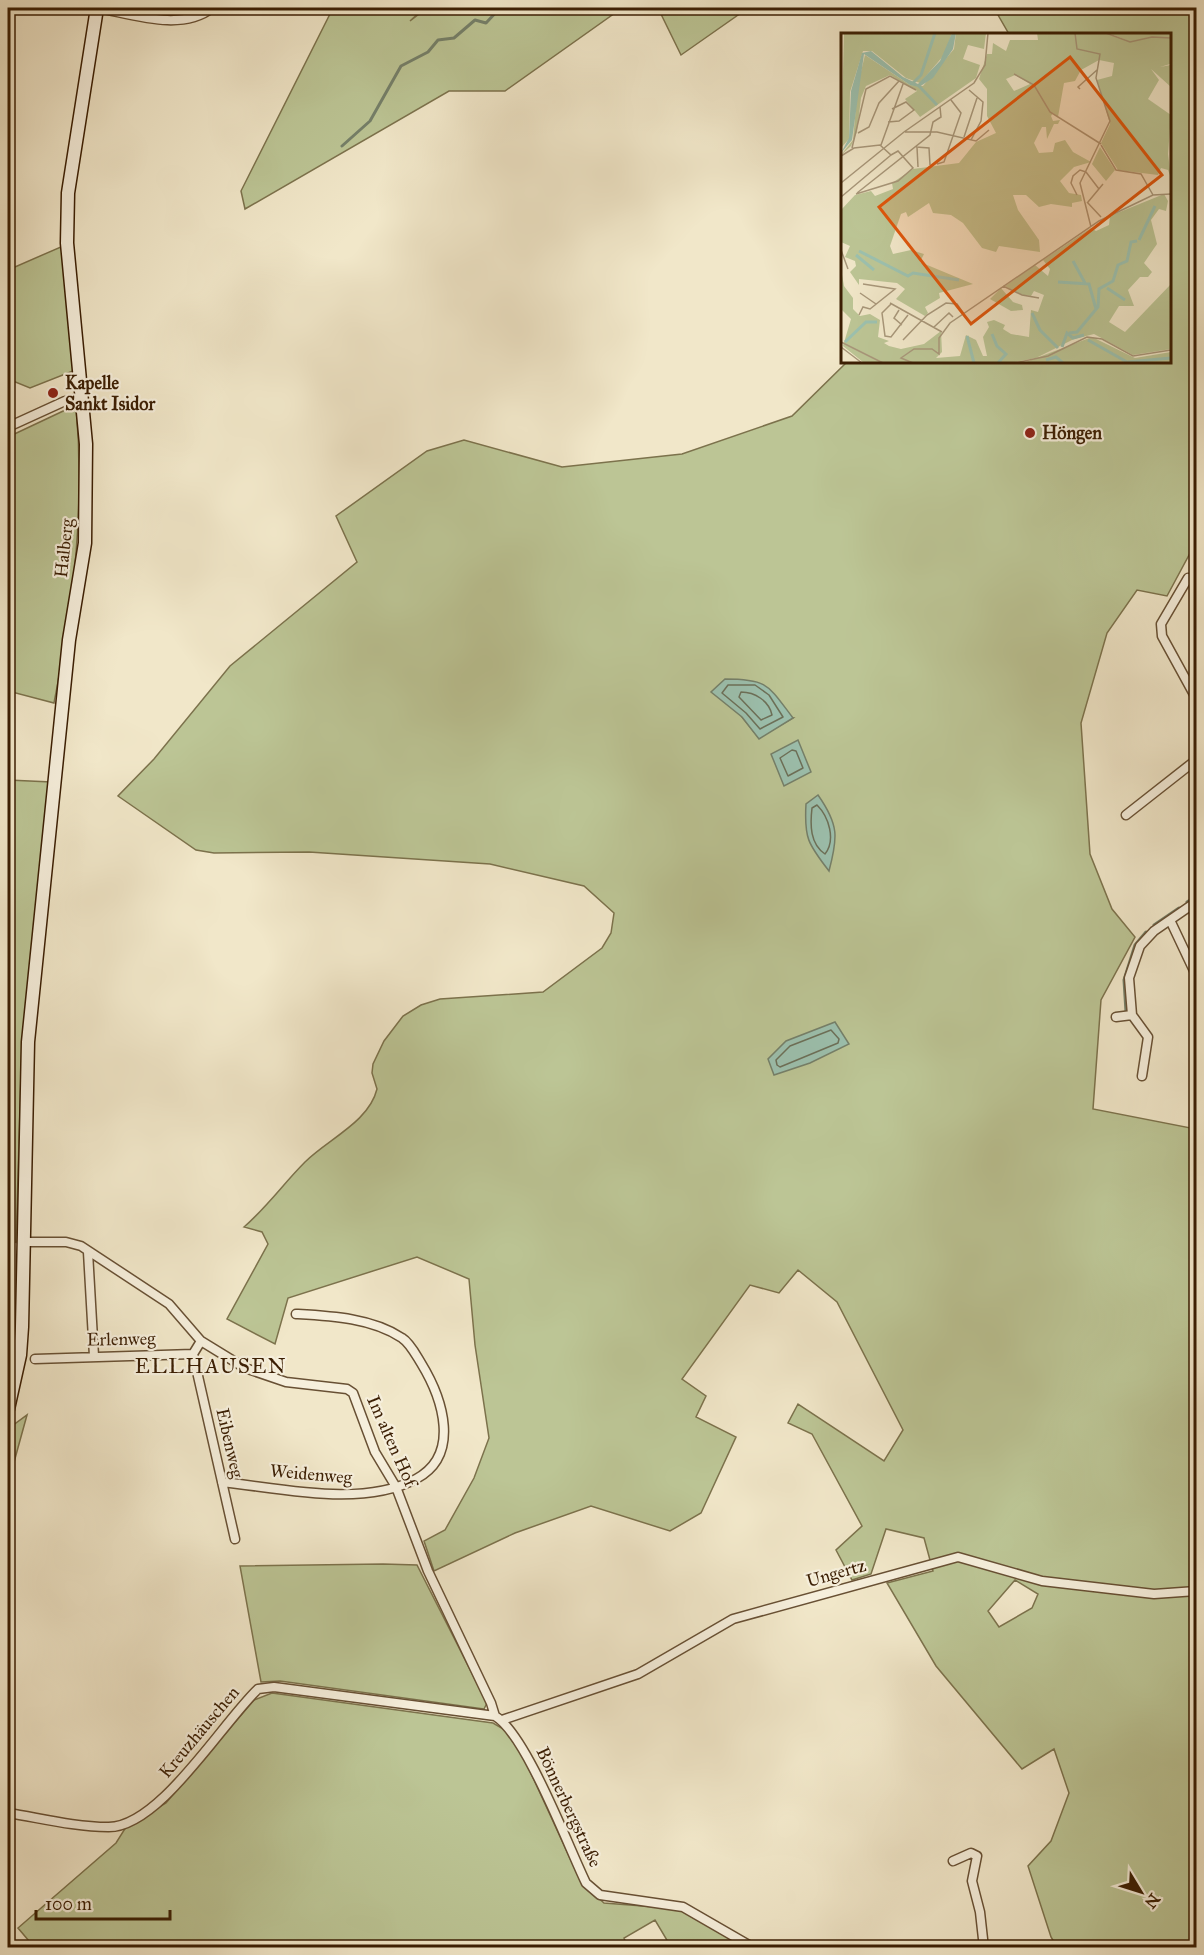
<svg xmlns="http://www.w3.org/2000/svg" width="1204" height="1955" viewBox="0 0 1204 1955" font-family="'IM FELL Great Primer',serif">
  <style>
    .green { fill: #bcc595; stroke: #7c724c; stroke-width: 1.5; fill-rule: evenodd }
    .water { fill: #9cc1af; stroke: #75806a; stroke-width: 1.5 }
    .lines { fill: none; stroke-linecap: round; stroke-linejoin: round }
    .shore { stroke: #6c7059; stroke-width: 1.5 }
    .stream { stroke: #75806a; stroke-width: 3 }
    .street-casing { stroke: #685034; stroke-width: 11 }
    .secondary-casing { stroke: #3b1e03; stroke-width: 15 }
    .street { stroke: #f6efdc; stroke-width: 8 }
    .secondary { stroke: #f6efdc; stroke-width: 12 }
    .poi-dot { fill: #8f2418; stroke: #f6efdc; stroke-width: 2 }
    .labels { text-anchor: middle; stroke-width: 4.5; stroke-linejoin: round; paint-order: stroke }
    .poi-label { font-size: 18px; font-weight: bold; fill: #3b1e03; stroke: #f6efdc; text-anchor: start }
    .street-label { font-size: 18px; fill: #3b1e03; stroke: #f6efdc }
    .quarter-label { font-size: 21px; letter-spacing: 1.5px; fill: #3b1e03; stroke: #f6efdc }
    .inset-river { fill: none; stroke: #9cc1af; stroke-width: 3 }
    .inset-road { fill: none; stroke: #a8977a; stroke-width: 1.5 }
    .view { fill: #df560c; fill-opacity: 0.15; stroke: #df560c; stroke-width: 3 }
    .inset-edge { fill: none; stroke: #3b1e03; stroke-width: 3 }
  </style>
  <rect width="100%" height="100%" fill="#f1e7c9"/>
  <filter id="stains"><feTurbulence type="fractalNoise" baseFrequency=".00333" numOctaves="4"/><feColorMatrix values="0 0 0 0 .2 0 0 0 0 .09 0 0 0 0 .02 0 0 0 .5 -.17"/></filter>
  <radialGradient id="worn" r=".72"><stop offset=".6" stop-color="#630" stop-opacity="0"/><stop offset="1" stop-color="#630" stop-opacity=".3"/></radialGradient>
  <path class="green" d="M333,8H424L410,21L427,8H622L505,91H449L245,209L241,191Z
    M658,8H748L681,55Z
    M994,8H1196V542L1167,596L1137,590L1107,633L1081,723L1090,854L1112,909L1135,937L1101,1000L1093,1109L1196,1129V1947H1057L1051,1937L1028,1866L1051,1841L1069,1793L1054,1749L1022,1769L936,1666L887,1583L933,1571L924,1538L886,1529L871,1574L852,1580L836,1550L862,1526L812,1434L788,1423L798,1404L884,1461L903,1430L837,1302L798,1270L779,1293L750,1285L682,1379L706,1396L696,1417L736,1437L701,1513L670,1531L591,1506L515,1533L434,1571L424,1541L445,1530L474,1478L489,1438L475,1345L469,1279L417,1257L288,1298L275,1344L227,1319L268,1244L262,1232L244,1227C267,1207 284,1183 305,1162C328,1139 369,1122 377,1089L372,1073L373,1064L384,1041L403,1016L421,1005L440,999L543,992L602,948L611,933L614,913L584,886L490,864L309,852L214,853L196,850L118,796L154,759L230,666L357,562L336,516L427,451L464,440L562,467L682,454L792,416L847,362H1170V34H1009ZM742,717L793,718L759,738ZM1015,1580L1038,1594L1032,1608L999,1627L988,1611Z
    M63,246L78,369L30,388L8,379V270Z
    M76,405C85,510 74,600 54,703L8,691V437Z
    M8,780L51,782L22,1042L16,1242L8,1243Z
    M27,1415L8,1484V1441L12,1426Z
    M383,1564L417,1565L487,1703L484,1709L280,1681L261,1682L240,1566Z
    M272,1693L493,1723L505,1730L523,1756L581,1882L604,1903L669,1908L688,1913L743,1947H671L655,1920L624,1938L628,1948L24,1946L29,1941L18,1928L116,1843L126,1827L166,1803L254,1700Z"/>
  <path class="water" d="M725,679C768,679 768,685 793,718L759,739L742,717L711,692Z
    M798,740L811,772L784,786L771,754Z
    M818,795C839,825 838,837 829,871C808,844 804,838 806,804Z
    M835,1022L849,1044L810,1063L774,1075L768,1059L786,1041Z"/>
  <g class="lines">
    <path class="shore" d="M728,685H755L769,695L783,717L760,729L746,713L722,693Z
      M741,692C755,692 769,701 772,715L761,720L739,697Z
      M792,750L796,751L803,768L788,776L780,758Z
      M817,805C829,817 836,840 825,854C810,844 810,825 812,808Z
      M831,1030L839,1039L838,1043L780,1067L777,1065L776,1060L790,1046Z"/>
    <path class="stream" d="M342,146L370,121L401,66L428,52L438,40L454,38L475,20L486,23L500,8
      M1187,902L1196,896
      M1154,925L1179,908
      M1126,1012L1124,980L1135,945L1146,932"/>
    <defs>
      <path id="street" d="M98,8C132,14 181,32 212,8
        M8,427L65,401L83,397
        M1188,578L1161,624L1162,636L1196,698
        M1126,815L1196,760
        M1170,920L1196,975
        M1116,1017L1132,1015
        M1142,1076L1148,1037L1132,1015L1129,978L1140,946L1154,931L1196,902
        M22,1242H66L81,1246L169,1304L201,1341L245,1368L286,1382L347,1389L353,1393L375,1452L396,1487L428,1571L491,1703L495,1716
        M88,1252L94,1356
        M193,1354L235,1539
        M35,1359L193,1354L201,1341
        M222,1482C280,1488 362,1508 416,1479C461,1455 443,1399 421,1363C416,1355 410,1343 402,1338C372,1318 331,1316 296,1314
        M502,1720L638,1674L733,1619L958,1557L1042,1581L1154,1594L1196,1591
        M8,1813C40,1818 75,1827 108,1827C159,1828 222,1723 258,1689L274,1687L495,1716C526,1734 568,1846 586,1883L600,1895L683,1907L754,1948
        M953,1861L971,1853L977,1856L972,1881L980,1912L984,1948"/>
      <path id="secondary" d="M8,1409L20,1355L22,1327L28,1042L69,640L85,543L86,444L67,243L68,193L97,8"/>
    </defs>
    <use href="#street" class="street-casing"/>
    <use href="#secondary" class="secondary-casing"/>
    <use href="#street" class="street"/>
    <use href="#secondary" class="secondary"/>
  </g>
  <g class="poi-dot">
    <circle cx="53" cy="393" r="6"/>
    <circle cx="1030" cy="433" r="6"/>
  </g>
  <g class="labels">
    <g class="poi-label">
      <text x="65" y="389">Kapelle<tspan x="65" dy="21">Sankt Isidor</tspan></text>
      <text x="1042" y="439">Höngen</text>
    </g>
    <g class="street-label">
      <text transform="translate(64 548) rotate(-84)" y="6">Halberg</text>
      <text transform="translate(121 1339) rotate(-1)" y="6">Erlenweg</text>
      <text transform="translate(392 1441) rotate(66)" y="6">Im alten Hof</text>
      <text transform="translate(230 1443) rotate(77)" y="6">Eibenweg</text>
      <text transform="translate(311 1474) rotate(5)" y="6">Weidenweg</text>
      <text transform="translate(836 1573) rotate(-16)" y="6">Ungertz</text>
      <text transform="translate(199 1732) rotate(-50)" y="6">Kreuzhäuschen</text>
      <text transform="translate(569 1807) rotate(65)" y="6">Bönnerbergstraße</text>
    </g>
    <g class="quarter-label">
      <text x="211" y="1373">ELLHAUSEN</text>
    </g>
  </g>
  <g transform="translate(841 33)">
    <rect width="330" height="330" fill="#f1e7c9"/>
    <path d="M3,0H111L103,22L79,50L65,45L31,18H22L9,59L8,106L0,115ZM115,0H145L143,16L127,12L122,26L139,32L135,45L79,84L64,66L76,58L49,42L25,53L20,65L16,99L10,113L0,122L12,107L17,51L24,22L69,52L82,53L113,16ZM196,0H264L288,8L267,0H330L329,31L319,34L330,32V54L310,36L318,47L307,66L330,82L327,121L330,145L327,137L320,135L317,142L277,137L260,110L269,91L256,47L271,43L273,30L258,27L240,37L234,48L223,50L217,84L212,80L210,83L212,88L219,87L217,91H213L206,106L205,94H201L193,110L198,120L212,119L214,110L224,107L232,119L250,129L233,134L219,148L228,160L240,162L241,168L231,170V174L210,171L198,174L185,162H172L177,177L198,207L199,219L158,213L155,219L141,215L122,190L110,182L92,180L88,170L67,184L65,179L60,181L49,213L52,221L70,217L83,221L79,229L132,251L98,260L99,265L84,274L87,280L84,283L55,266L64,256L56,250L18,246V252L9,239L15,233L14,228L4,224L9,213L0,209V177L14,162L30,158L34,163L52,156L51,150L72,136L118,130L135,109L155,100L146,83V56L138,46L146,21H151L152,10L165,18L169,7H197ZM174,42L189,51L173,58L165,46ZM259,114L274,137L265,148L251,131ZM323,161L327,168L325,178L318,176L310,187L316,211L303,230L311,239L307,244H299L287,257L293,273H278L268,289L284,299L330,251V316L292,322L253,301L233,306L195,325L169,330H23L2,313L10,286L0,276V236L3,253L12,265V276L19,283L29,281L39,287L37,304L48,308L43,310L48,313L60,316L83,311L100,298L101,319L95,325L119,323L125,302L135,307L142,323H146L142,304L148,294L146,289L153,287L164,292L162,296L170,301L188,304L190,277L197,279L203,262L193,258L190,263L181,262L164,253L194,232L207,243L209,236L202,227L250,195L255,198L268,192L269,183ZM160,255L172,269L181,272L182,277L170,278L149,266ZM251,304L294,325L330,319V330H182Z" fill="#bcc595" fill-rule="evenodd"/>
    <path d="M111,0H115L112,16L92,45L78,54L69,52L23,21L11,107L0,120L8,105L10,58L21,20L30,18L62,44L77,51L99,28Z" fill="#9cc1af"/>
    <path class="inset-river" d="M72,50L80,42L94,0M77,52L96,72M298,207L314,173M18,218L67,243L72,240L118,247M15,222L33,237M232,228L244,250M217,249L248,251L255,276M266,255L284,267M191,280L199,297L217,315M228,300L236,299L257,274L258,256L272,248L277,232L286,228L290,209L296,208M151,301L156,313L165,321L157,330M126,303L133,330M247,307L286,329L330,325M4,309L25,289H36M221,314L226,300L232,305L243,302M205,327L215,324L222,330"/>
    <path class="inset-road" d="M234,0L236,16L259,21L255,45L269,88L239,150L250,194M265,0L289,9L311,4L330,5M173,41L193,52L209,79L260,111M239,56L237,54L256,37M128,57L142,69L140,88L130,107M47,89L58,88L73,77L65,69L51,76M64,99H96L135,108L148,97M17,100L28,94L38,70L58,48M123,104L136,65M40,112L62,51M260,112L275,137L300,141L312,162M75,114L88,115L89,132M76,114L77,134M11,115L25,56L49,43L75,57M0,123L13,115L39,112L50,122L57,118L72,135L57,148L15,161M96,131L103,129L120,80L110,67M245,139L258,156M0,150L63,99L133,50L144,32L147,0M16,160L89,102L92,89L100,84L99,74M236,162L230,150L232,143L239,137L245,139M0,164L50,122M246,169L260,184M247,169L262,151M0,217L7,236M162,253L181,262L198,265M19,260L35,271M49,270L101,299M50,271L41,280L44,303L50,304L67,282M58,277L53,285L61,292M18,282L22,274L29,276L54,256L22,251M93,294L108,280L112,284M62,307L86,282L105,270L116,271L123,281M0,309L42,330M0,314L21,330M72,330L60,325L73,316H91L98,321V305L109,290L258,188L312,162L330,161M174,330L207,323L246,304L261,306L292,323L330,317"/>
    <path class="view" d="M229,24L321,142L130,291L38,174Z"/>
    <rect width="330" height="330" class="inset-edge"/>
  </g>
  <rect width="1204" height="1955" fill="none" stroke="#f1e7c9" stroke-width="30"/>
  <rect x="9" y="9" width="1186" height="1937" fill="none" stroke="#3b1e03" stroke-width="3"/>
  <rect x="15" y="15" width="1174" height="1925" fill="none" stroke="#3b1e03" stroke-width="1.5"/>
  <g transform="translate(1141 1892) rotate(128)" stroke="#f6efdc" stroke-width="4.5" paint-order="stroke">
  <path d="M0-4.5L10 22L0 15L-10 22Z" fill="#3b1e03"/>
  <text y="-9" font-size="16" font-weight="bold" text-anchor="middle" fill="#3b1e03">N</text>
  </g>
  <path d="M36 1910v9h134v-9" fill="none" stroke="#3b1e03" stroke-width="3"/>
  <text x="45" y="1910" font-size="18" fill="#3b1e03" stroke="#f6efdc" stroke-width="4.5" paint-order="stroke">100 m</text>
  <rect width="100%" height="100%" filter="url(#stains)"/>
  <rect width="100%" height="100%" fill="url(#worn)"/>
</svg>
